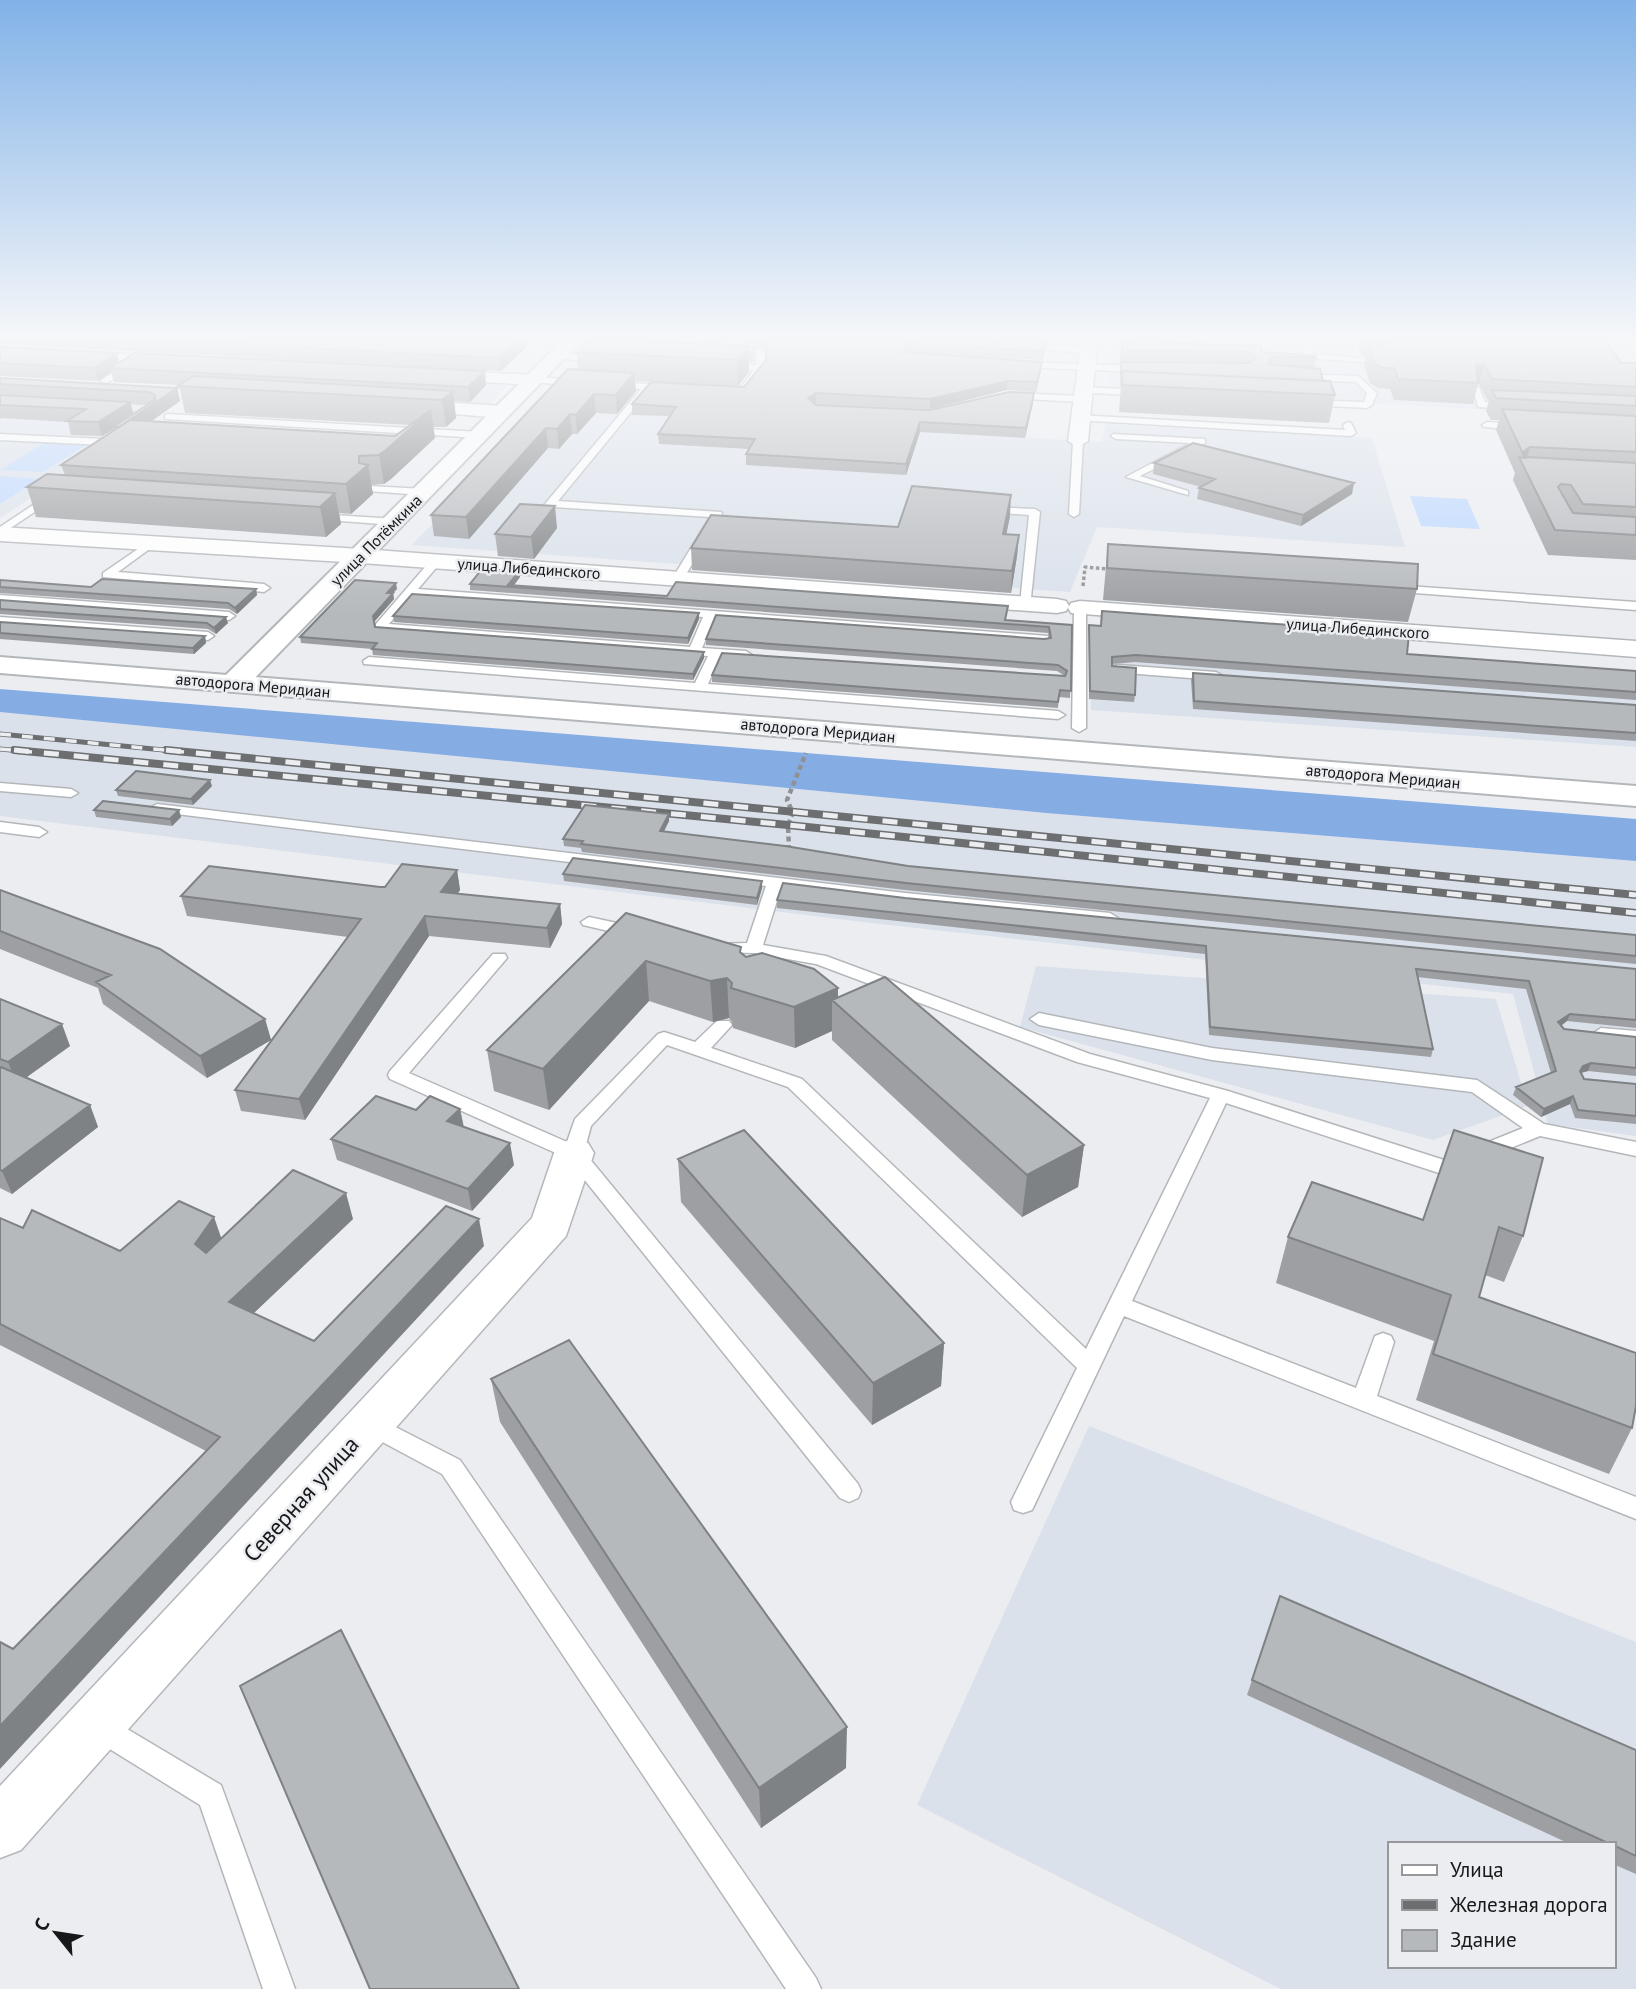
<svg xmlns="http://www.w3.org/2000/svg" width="1636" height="1989" viewBox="0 0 1636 1989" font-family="'PT Sans',sans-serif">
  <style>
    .built { fill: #dae1eb; fill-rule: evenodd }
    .green { fill: #bbd7ff }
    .forest { fill: #86ace4 }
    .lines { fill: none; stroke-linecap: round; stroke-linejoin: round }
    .lane-casing { stroke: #b4b7ba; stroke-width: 3 }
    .street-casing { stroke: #b4b7ba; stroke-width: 3 }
    .secondary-casing { stroke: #b4b7ba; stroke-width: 4 }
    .primary-casing { stroke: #b4b7ba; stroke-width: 4 }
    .path-far1 { stroke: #8f9193; stroke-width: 3.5; stroke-dasharray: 3.5 2.5; stroke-linecap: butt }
    .path { stroke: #8f9193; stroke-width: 4.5; stroke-dasharray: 5 3.5; stroke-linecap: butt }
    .lane { fill: #fff; fill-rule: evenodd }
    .street { fill: #fff; fill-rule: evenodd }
    .secondary { fill: #fff; fill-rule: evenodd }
    .primary { fill: #fff; fill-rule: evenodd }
    .rail-far1-casing { stroke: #6c6e70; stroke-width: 5 }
    .rail-casing { stroke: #6c6e70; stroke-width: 8 }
    .rail-far1 { stroke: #ebedf1; stroke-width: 3.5; stroke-dasharray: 11; stroke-linecap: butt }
    .rail { stroke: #ebedf1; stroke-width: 5; stroke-dasharray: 15; stroke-linecap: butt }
    .wall { fill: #9d9fa2; fill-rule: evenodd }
    .shaded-wall { fill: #7f8284 }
    .building { fill: #b6b9bc; stroke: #7f8284; stroke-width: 2 }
    .labels { text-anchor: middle; stroke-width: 5; stroke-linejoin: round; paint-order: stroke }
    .far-street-label { font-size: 16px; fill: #171819; stroke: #ebedf1 }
    .near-street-label { font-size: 23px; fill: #171819; stroke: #ebedf1 }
  </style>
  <rect width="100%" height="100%" fill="#ebedf1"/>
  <path class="built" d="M1113,336H1636V417L1108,390Z
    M392,377L509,384L486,407L362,400Z
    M0,389H7L183,399L0,518Z
    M561,390L740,400L728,419L1102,442L1106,424L1372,438L1405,547L1097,527L1070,592L412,545Z
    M1090,636L1636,673V747L1091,710Z
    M0,710L1046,813L1636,861V1136L1548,1124L1513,994L863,922L0,816Z
    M1036,966L1496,999L1528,1106L1433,1140L1020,1027Z
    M1089,1426L1636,1642V1989H1281L917,1805ZM1389,1844H1613V1966H1389Z"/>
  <path class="green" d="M47,441L88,444L43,472L1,470Z
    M0,476L39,479L0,504Z
    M1410,496L1467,499L1480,529L1421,526Z"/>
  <path class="forest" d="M0,689L1636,819V861L1046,813L0,712Z"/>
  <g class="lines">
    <defs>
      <path id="lane" d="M632,336H658L752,347L766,354L764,368L745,390L741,387L754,370L723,366L727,363L756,365L758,355Z
        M1175,336H1183L1182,348L1175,346Z
        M1302,336H1310L1312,354L1384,360L1380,363L1305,358Z
        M1046,345L1088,347L1092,350L1088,353L1043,350Z
        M558,353L601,356L605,359L601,362L555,358Z
        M1019,362L1142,366L1146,369L1142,372L1016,367Z
        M128,363L135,365L107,383L100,381Z
        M1295,374L1358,376L1377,393L1372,405L1367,408L1309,405L1304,402L1306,400L1364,402L1367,393L1356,382L1298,379Z
        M535,377L580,380L584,383L580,386L532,382Z
        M608,382L671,385L675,388L671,391L650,389L558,501L721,512L722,514L682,581L672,579L710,517L553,507L545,513L540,510L641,389L611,387Z
        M1082,387L1142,390L1147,393L1142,396L1079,392Z
        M1473,387H1479L1485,402L1515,406L1510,409L1478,407Z
        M1011,393L1081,396L1086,399L1081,402L1008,398Z
        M168,414L480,432L485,435L480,438L165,419V415Z
        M1078,415L1345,430L1343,425L1348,422L1351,423L1356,433L1351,436L1075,420V416Z
        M1487,422L1521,424L1526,427L1521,430L1484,427L1482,425Z
        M114,432L122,434L105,445L0,440V434L103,439Z
        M1113,434L1205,439V443L1140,476L1188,491V495L1126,477L1190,443L1116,439L1111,436Z
        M1078,438L1083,441L1079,514L1074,517L1069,514L1073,441Z
        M370,486L424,489L429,492L424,495L366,491V487Z
        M48,495L57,497L0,535V527Z
        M984,507L1035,509L1040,512L1030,607L1020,604L1029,515L988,512L984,511Z
        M318,514L395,519L400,522L395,525L314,519L313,517Z
        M151,540L157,543L155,545L118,572L264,584L270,588L264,592L103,577V573Z
        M436,558L442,561L418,589L1048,636V642L1044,643L715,618L702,648L746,651L752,655L746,659L720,657L708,684L1058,711L1065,715L1058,719L364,664L363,661L369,657L695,683L708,656L376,630V624L432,559ZM413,596L703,617L690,647L389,624Z
        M1393,585L1636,602V610L1389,591L1387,589Z
        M0,595L229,612L235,616L229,620L0,603Z
        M1080,604L1086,608V728L1079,732L1072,728L1074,608Z
        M0,617L208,632L214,636L208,640L0,625Z
        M1118,665L1216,672L1223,676L1216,680L1113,672V666Z
        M0,783L71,789L78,793L71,797L0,791Z
        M157,804L905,893L1110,913L1118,918L1116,921L905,903L781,888L763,945L826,956L1090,1054L1228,1091L1444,1160L1523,1128L1472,1092L1212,1060L1039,1025L1030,1019L1039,1013L1212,1048L1477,1080L1544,1124L1636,1142V1156L1540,1136L1445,1175L1226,1103L1132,1301L1356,1388L1375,1336L1383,1333L1391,1336L1394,1342L1377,1396L1636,1497V1519L1124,1316L1032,1510L1023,1513L1014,1510L1011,1502L1077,1368L788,1087L667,1045L591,1126L584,1152L858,1484L861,1491L858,1498L849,1502L840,1498L567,1158L390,1079L388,1075L390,1071L493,954H505L507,958L409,1073L567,1142L575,1119L658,1034L664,1032L695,1042L717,1021H729L732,1025L711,1048L802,1079L1086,1349L1210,1098L1077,1062L816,964L754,953L713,952L711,948L713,944L747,943L766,886L152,811L150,808Z
        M0,822L39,827L47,832L39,837L0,832Z
        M589,917L640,928L642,932L634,937L583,925L581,922Z
        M1601,1028L1636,1031V1043L1595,1038L1592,1034Z
        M370,1414L460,1460L816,1978L821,1989H786L442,1474L362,1431L358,1424L362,1417Z
        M102,1714L221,1785L295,1989H263L200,1805L92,1738L88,1728L92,1718Z"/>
      <path id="street" d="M1082,336H1098L1088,441L1078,447L1068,441Z
        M0,347L171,356L180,361L171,366L0,357Z
        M437,370L535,375L544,380L535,385L431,379L428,375Z
        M409,400L503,406L512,412L503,418L402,410L400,406Z
        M0,527L361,549L1057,599L1066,601L1069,606L1066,611L1057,613L361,563L0,541Z
        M1080,601L1636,641V657L1071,613L1068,608L1071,603Z
        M574,1139L588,1143L594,1153L566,1236L21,1850L0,1858V1786L532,1218L554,1153L560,1143Z"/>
      <path id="secondary" d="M567,336H586L244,689L234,692L224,689L220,683L224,677Z"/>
      <path id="primary" d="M0,657L1636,786V806L0,673Z"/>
    </defs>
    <use href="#lane" class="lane-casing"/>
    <use href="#street" class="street-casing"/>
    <use href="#secondary" class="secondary-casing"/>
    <use href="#primary" class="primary-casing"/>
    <path class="path-far1" d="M1083,586L1085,567L1109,569"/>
    <path class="path" d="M789,850L788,825L793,813L787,800L806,753"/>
    <use href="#lane" class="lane"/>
    <use href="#street" class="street"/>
    <use href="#secondary" class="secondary"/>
    <use href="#primary" class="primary"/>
    <defs>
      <path id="rail-far1" d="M0,734L184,752
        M0,749L32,752"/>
      <path id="rail" d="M14,750L788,825L1636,913
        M166,750L1636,895"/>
    </defs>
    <use href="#rail-far1" class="rail-far1-casing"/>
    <use href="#rail" class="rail-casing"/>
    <use href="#rail-far1" class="rail-far1"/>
    <use href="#rail" class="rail"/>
  </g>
  <path class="wall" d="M0,336H538L501,371L0,344Z
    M714,336H1048L1043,360L965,356L1041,371L1036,392L1007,390L930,409L815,404L930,410L1034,393L1033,403L1025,438L920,432L906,475L746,465V454L749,449L659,444L658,434L669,416L632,415V404L744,387L766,360V351L752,344L714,340Z
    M1130,336H1164V342L1316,358L1314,369L1335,395L1329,423L1119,412L1121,386H1120L1121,363H1120V355L1122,343H1130Z
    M1355,336H1602L1621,363H1636V560L1548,555L1513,480L1515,473L1496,430L1499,420H1491L1486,411L1489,400L1487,399L1479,384H1478L1473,404L1394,400L1390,389L1378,388L1370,383L1364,365L1366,356L1361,355Z
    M0,347L119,362L486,385L470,402L454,401L456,418L446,427H433L435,438L391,479L384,484L371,485L373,494L351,514L339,513L341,524L326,537L36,517L27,487L65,475L61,465L114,430V429L102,436L71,435L68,422L2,418L0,419V378L177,388L180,401L152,421L395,436L410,425L185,413L179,385L114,382L111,372L98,381L0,376ZM131,404L139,405H147L133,413Z
    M755,347L754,362H749V372L738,386L635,381L636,391L617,414L596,413L577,434H572L559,449L548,448L469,539L434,536L431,515L578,370L577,352Z
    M1154,463L1352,494L1301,526L1197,499L1199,488L1201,487L1153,474Z
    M1010,516L1006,534L1019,535L1017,556L1011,593L692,570L691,548Z
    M557,528L534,559L498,556L495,534Z
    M1108,544L1417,589L1408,622L1103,600Z
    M519,571L520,577L513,586L1072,625L1070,698L1059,697L1058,708L712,682V675L1065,676L1057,671L706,645V639H1044L1049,638L1048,633L470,590V584Z
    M0,580L91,587L256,589L257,595L237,614L229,609L0,593Z
    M397,589L393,593L394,599L374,622L375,627L704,652V658L693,680L373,655L372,649L301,643L300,637Z
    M0,600L228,623L216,634L208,629L0,614Z
    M699,613V619L688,644L394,622L393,616Z
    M0,622L205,636L206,643L194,654L0,639Z
    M1089,625L1407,654L1636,671V700L1135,662L1112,664V666L1135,695L1134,702L1089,699Z
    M1193,673L1636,705V741L1193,709L1191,680Z
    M212,786L193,805L118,796L116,790Z
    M94,810L181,817L172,826L96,817Z
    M669,821L664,832L908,866L1636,935V964L905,890L582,852L581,848L564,846L563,839Z
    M457,870L460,890L457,894L560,904L562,924L550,948L429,936L305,1120L241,1111L235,1090L271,1040L207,1078L103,1004L98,988L0,949V890L265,1019L271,1040L348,937L187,916L181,896L380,887Z
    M563,874L762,888L757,905L564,881Z
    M905,898L1636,969V1028L1567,1021L1561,1026L1564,1029L1636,1037V1076L1588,1071L1581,1073L1584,1079L1636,1084V1124L1575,1118L1570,1104L1541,1117L1513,1095L1516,1087L1551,1073L1526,989L1417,977L1433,1049L1431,1057L1209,1035L1205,954L777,908V900Z
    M626,913L741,953L746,957L838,997L1084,1145L1078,1187L1022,1217L832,1040V1031L795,1048L733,1028L732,1022L729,1018L713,1022L649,1001L549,1110L494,1091L487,1050Z
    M0,999L70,1046L27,1077L90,1105L98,1127L12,1194L0,1188Z
    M460,1109L464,1127L514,1165L472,1211L337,1160L331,1139L416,1110Z
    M1543,1158L1523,1236L1504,1282L1485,1275L1479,1297L1632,1428L1609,1474L1416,1400L1434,1341L1276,1283L1288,1237L1423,1220Z
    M678,1159L944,1343L941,1386L872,1425L681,1202Z
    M0,1218L23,1228L120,1251L221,1239L353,1219L254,1313L314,1341L484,1246L13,1649L206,1451L0,1345Z
    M491,1379L846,1768L761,1828L500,1422Z
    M1280,1596L1636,1750V1874L1613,1864V1844H1570L1247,1695Z"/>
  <path class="shaded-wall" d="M523,336H538L501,371L500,358Z
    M1045,336H1048L1043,360L1044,351L1041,341Z
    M908,344V353L903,352Z
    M748,346L749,372L738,386L737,360Z
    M117,353L120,366L110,368L111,372L98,381L94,368Z
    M1042,362L1041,371L1036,392L1037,382Z
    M1484,364L1479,384H1478L1476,365Z
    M485,371L486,385L470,402L468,387Z
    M634,373L636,391L617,414L616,395Z
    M1008,381L1007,390L930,409V399Z
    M177,388L180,401L122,441L119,427Z
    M453,391L456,418L446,427L442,400Z
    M816,393V403L809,408L808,398Z
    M1034,393L1033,403L1025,438L1026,428Z
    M594,394L596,413L577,434L576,415Z
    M130,402L134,415L113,427L114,429L102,436L98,422Z
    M431,410L435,438L391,479L384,484L379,455Z
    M570,414L572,434L559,449L557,429Z
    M920,422V432L906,475V464Z
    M546,428L548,448L469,539L466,517Z
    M1530,447L1524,468L1525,458L1523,452Z
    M359,456L361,470L368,465L373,494L351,514L346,484L359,463Z
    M1354,483L1352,494L1301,526L1303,515Z
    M335,493L341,524L326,537L320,507Z
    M1011,495L1010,516L1002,556L1003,534Z
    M555,506L557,528L534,559L531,537Z
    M1019,535L1017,556L1011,593L1012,571Z
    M519,571L520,577L512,588L508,585Z
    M396,583L397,589L388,598L387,593Z
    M256,589L257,595L237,614L235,608Z
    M393,593L394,599L374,622L373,616Z
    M699,613V619L688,644V638Z
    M226,617L228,623L216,634L214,628Z
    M205,636L206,643L194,654L193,648Z
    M704,652V658L693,680V674Z
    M210,780L212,786L193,805L191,799Z
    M179,810L181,817L172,826L170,819Z
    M669,814V821L660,838V831Z
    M457,870L460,890L445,913L441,892Z
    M762,881V888L757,905V898Z
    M560,904L562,924L550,948L547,928Z
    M425,916L429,936L305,1120L299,1099Z
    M646,961L649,1001L549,1110L543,1069Z
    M727,978L729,1018L713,1022L710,981Z
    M838,988V1005L832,1000V1031L795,1048L794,1007Z
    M1570,1014L1567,1021L1555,1030L1558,1022Z
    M265,1019L271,1040L207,1078L200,1056Z
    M62,1024L70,1046L17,1084L8,1062Z
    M1591,1063L1588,1071L1580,1073V1071L1583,1066Z
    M1573,1096L1570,1104L1541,1117L1544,1109Z
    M90,1105L98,1127L12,1194L2,1171Z
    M460,1109L464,1130L447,1121Z
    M510,1143L514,1165L472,1211L468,1189Z
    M1084,1145L1078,1187L1022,1217L1027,1175Z
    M346,1193L353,1219L238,1328L229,1302Z
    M214,1217L223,1243L204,1271L195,1244Z
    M479,1219L484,1246L0,1769V1726Z
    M944,1343L941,1386L872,1425L873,1383Z
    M847,1727L846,1768L761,1828L759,1788Z"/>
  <path class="building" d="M78,336H523L500,358Z
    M754,336H977L975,340L999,342L1006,337L1002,336H1045L1041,341L1046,343L1044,351L908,344L903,352L1042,362L1037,382L1008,381L930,399L816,393L808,398L816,405L930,410L1009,392L1034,393L1026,428L920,422L906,464L746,454L755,439L658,434L676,407L632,404L651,382L744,387L766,360L767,342Z
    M1131,336H1164V342L1261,346L1262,352L1316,356V358L1273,356L1268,364L1320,369L1323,381L1122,371V374H1121V362L1249,363L1256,358L1249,352L1122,351V343H1130Z
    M1370,336H1602L1621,363H1636V387L1492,379L1484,364L1476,365L1478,383L1398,379L1394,368H1382L1374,363L1368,345L1384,346L1390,338Z
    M590,338L748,346L737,360L577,352Z
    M705,342L744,346L703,344Z
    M0,347L117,353L94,368L0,363Z
    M748,347H755L754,353H748Z
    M135,353L485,371L468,387L110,368Z
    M568,369L634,373L616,395L594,394L576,415L570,414L557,429L546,428L466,517L431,515Z
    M1122,371L1330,381L1335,395L1122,385Z
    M193,376L453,391L442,400L178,386Z
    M0,378L177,388L119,427H113L155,400V395L149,392L0,384Z
    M1492,390L1636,396V406L1496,398Z
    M0,395L130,402L98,422L67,421L86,409L0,405Z
    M1502,409L1636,416V452L1530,447L1523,452L1526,457L1636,463V507L1583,504L1571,485L1561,484L1558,487L1573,513L1636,517V535L1555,530L1519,457L1525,458Z
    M431,410L386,450L379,455L359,456V463L368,465L346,484L61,465L130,420L395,436Z
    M1193,443L1354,483L1303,515L1199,488L1215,479L1154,463Z
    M47,474L335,493L320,507L27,487Z
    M912,486L1011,495L1003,534L1019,535L1012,571L691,548L711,515L898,527Z
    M520,504L555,506L531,537L495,534Z
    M1108,544L1418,564L1417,589L1107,568Z
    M482,569L519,571L508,585L667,596L676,582L1008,606L1005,620L1072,625L1071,691L1060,690L1058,702L712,675L722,653L1065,676L1067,671L1058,665L706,639L716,615L1044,639L1051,638L1049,627L470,584Z
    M102,579L256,589L235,608L228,603L0,587V580L91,587Z
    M355,580L396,583L387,593H393L373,616L375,627L704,652L693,674L372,649L377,643L300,637Z
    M412,594L699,613L688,638L393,616Z
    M0,600L226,617L214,628L207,623L0,609Z
    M1102,611L1409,634L1407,654L1636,671V692L1136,655L1112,657V666L1136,668L1135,695L1090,691L1089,625L1101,626Z
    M0,622L205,636L193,648L0,633Z
    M1193,673L1636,705V733L1194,701Z
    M136,771L210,780L191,799L116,790Z
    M103,801L179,810L170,819L94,810Z
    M585,805L669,814L660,831L785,846L908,866L1636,935V956L906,883L581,844L583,841L563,839Z
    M573,858L762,881L757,898L563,874Z
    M402,864L457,870L441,892L560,904L547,928L425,916L299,1099L235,1090L361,919L181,896L209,866L380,887H385Z
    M783,883L905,898L1636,969V1020L1570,1014L1558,1022L1564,1029L1636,1037V1068L1591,1063L1583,1066L1580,1071L1584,1079L1636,1084V1116L1578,1110L1573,1096L1544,1109L1516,1087L1556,1071L1529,981L1416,969L1433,1049L1210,1027L1206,946L777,900Z
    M0,890L160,949L265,1019L200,1056L96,982L111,975L0,931Z
    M626,913L741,947L740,952L746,957L762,953L814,969L838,988L794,1007L731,988L732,983L727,978L710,981L646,961L543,1069L487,1050Z
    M885,977L1084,1145L1027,1175L832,1000Z
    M0,999L62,1024L8,1062L0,1059Z
    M1,1067L90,1105L2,1171L0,1170V1068Z
    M376,1096L416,1110L430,1096L460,1109L447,1121L510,1143L468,1189L331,1139Z
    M744,1130L944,1343L873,1383L678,1159Z
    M1454,1130L1543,1158L1523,1236L1499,1227L1479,1297L1636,1353V1406L1632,1428L1433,1354L1451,1295L1288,1237L1312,1182L1423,1220Z
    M293,1170L346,1193L229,1302L314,1341L446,1206L479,1219L0,1726V1642L13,1649L220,1437L0,1324V1218L23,1228L32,1210L120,1251L179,1201L214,1217L195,1244L206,1253Z
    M569,1340L847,1727L759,1788L491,1379Z
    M1280,1596L1636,1750V1856L1613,1845V1844H1610L1252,1680Z
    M341,1630L519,1989H370L240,1686Z"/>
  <linearGradient id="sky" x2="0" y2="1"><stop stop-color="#81b2e7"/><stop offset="0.55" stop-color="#f6f7f9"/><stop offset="1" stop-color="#f6f7f9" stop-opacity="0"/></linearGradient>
  <rect width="1636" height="615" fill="url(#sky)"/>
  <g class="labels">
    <g class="far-street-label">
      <text transform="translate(376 540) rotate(-45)" y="6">улица Потёмкина</text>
      <text transform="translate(529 568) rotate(4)" y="6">улица Либединского</text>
      <text transform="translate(1358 628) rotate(4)" y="6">улица Либединского</text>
      <text transform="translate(253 685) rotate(5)" y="6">автодорога Меридиан</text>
      <text transform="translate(818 730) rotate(5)" y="6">автодорога Меридиан</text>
      <text transform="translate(1383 776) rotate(5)" y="6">автодорога Меридиан</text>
    </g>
    <g class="near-street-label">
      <text transform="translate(301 1499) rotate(-48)" y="8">Северная улица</text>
    </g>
  </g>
  <rect x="1388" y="1842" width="228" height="126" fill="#ebedf1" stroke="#96989b" stroke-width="2"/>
  <rect x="1402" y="1865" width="35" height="10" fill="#ffffff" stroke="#96989b" stroke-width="2"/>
  <text x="1450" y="1877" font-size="21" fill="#171819">Улица</text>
  <rect x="1402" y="1900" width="35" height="10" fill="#6c6e70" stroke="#96989b" stroke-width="2"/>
  <text x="1450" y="1912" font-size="21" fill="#171819">Железная дорога</text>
  <rect x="1402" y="1930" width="35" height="21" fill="#b6b9bc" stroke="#96989b" stroke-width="2"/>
  <text x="1450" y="1947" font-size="21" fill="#171819">Здание</text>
  <g transform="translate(56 1933) rotate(300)" stroke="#ebedf1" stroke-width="5" paint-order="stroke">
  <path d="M0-5L12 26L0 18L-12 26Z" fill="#171819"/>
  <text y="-10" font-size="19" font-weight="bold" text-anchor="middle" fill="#171819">С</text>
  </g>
</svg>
